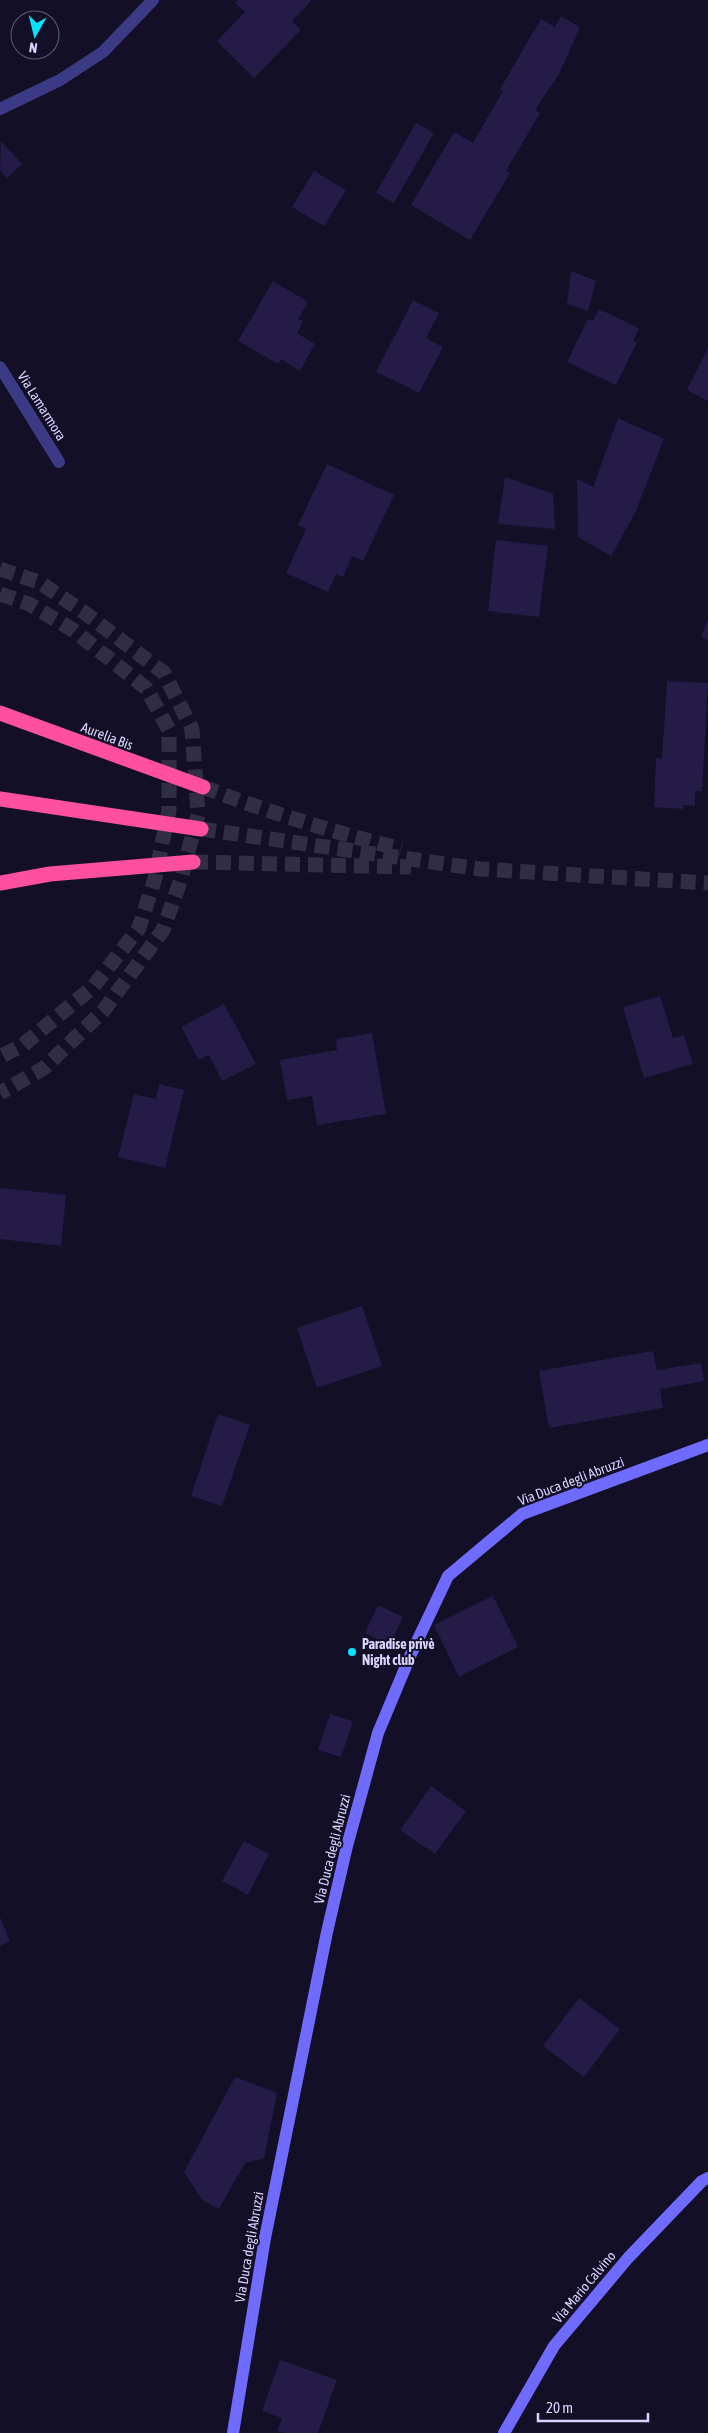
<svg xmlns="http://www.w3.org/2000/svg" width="708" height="2433" viewBox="0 0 708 2433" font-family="'Asap Condensed',sans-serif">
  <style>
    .building { fill: #241b47 }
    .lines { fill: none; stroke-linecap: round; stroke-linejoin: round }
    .highway-tunnel { stroke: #312d47; stroke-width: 15; stroke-dasharray: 15 8; stroke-linecap: butt }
    .street { stroke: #3d3a85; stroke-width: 12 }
    .secondary { stroke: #6f6bff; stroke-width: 12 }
    .highway { stroke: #ff4fa3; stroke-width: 15 }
    .poi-dot { fill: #00e5ff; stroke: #130f26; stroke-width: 2 }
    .labels { text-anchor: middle; stroke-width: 4; stroke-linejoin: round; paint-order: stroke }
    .street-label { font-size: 14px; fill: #d9d4ff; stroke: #130f26 }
    .poi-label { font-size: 14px; font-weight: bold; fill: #d9d4ff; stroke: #130f26; text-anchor: start }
  </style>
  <rect width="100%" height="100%" fill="#130f26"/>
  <path class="building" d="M238,0H312L292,21L301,30L254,78L217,41L245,12L235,3Z
    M561,16L580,27L559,74L535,110L540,113L506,171L510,173L470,240L411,205L454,132L473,143L503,91L500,89L541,19L555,27Z
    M416,123L434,133L394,203L376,193Z
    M1,141L22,164L7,178L0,170Z
    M314,171L346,190L324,226L292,207Z
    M571,271L596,281L588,311L567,304Z
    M273,281L308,302L298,319L303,321L297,333L315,344L300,371L281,359L278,364L238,341Z
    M413,300L439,313L426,338L443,347L419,393L376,372Z
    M599,309L639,328L633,341L637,342L616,385L567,362L588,319L593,321Z
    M708,348V401L687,390Z
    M618,418L664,439L636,511L611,556L578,537L577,479L593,487Z
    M327,464L394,495L363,561L352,556L343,577L336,574L328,592L286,573L306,529L298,525Z
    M505,477L553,494L555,529L498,524Z
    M496,540L548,546L539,617L488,611Z
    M708,619V640L701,637Z
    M667,681L708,683L702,791H695V806L683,805V809L654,807L656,758L662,759Z
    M660,996L673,1038L684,1035L693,1064L644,1078L623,1007Z
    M224,1004L256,1064L222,1081L209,1055L199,1060L181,1027Z
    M372,1033L386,1114L317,1125L312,1096L287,1100L280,1060L337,1050L336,1039Z
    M159,1084L184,1090L165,1168L118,1157L134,1094L156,1099Z
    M0,1188L66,1195L61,1246L0,1239Z
    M362,1306L382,1366L317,1388L297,1328Z
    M653,1351L657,1370L701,1363L704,1381L660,1389L663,1408L549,1428L539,1371Z
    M218,1414L250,1425L222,1506L191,1496Z
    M493,1596L518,1647L459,1677L434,1625Z
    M378,1605L403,1617L390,1645L365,1633Z
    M330,1714L353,1721L341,1757L318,1750Z
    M431,1786L466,1811L435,1854L400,1830Z
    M244,1841L269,1854L248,1895L222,1881Z
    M0,1917L10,1941L0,1946Z
    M579,1998L620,2029L584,2077L543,2046Z
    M235,2077L277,2093L264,2158L245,2163L219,2209L202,2200L184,2172Z
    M280,2360L337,2380L318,2433H284L277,2431L282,2418L262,2411Z"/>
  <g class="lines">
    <path class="highway-tunnel" d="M0,569L39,582L85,613L164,673L192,729L198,815L180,882L163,930L104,1010L44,1068L0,1093
      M0,594L29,604L73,630L146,688L169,730V810L155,878L139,928L93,987L23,1045L0,1057
      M203,787C268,812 333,832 401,849
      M201,829L480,869L708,883
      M193,862L411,867"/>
    <path class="street" d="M0,109L60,80L103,52L153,0
      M0,367L59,462"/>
    <path class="secondary" d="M233,2433L265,2238L327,1932L347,1846L378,1733L411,1654L448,1576L522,1514L708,1445
      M504,2433L554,2346L628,2258L702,2181L708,2178"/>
    <path class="highway" d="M0,713L203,787
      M0,799L201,829
      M0,883L50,874L193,862"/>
  </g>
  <circle class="poi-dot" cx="352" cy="1652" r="5"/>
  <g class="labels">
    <g class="street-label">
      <text transform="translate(42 406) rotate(58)" y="5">Via Lamarmora</text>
      <text transform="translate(107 736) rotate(21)" y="5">Aurelia Bis</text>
      <text transform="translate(571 1481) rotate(-21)" y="5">Via Duca degli Abruzzi</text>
      <text transform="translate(332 1849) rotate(-76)" y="5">Via Duca degli Abruzzi</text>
      <text transform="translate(249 2247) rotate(-80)" y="5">Via Duca degli Abruzzi</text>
      <text transform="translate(584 2287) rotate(-50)" y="5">Via Mario Calvino</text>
    </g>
    <g class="poi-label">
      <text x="362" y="1649">Paradise privè<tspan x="362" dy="16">Night club</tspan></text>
    </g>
  </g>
  <g transform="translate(35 35) rotate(188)"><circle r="24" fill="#130f26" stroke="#625e7d"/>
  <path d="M0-4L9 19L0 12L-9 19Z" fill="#00e5ff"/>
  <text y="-8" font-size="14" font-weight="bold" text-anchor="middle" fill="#d9d4ff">N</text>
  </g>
  <path d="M538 2413v8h110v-8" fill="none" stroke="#d9d4ff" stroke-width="2.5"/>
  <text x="546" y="2413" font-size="15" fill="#d9d4ff" stroke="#130f26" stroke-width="4" paint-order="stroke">20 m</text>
</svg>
